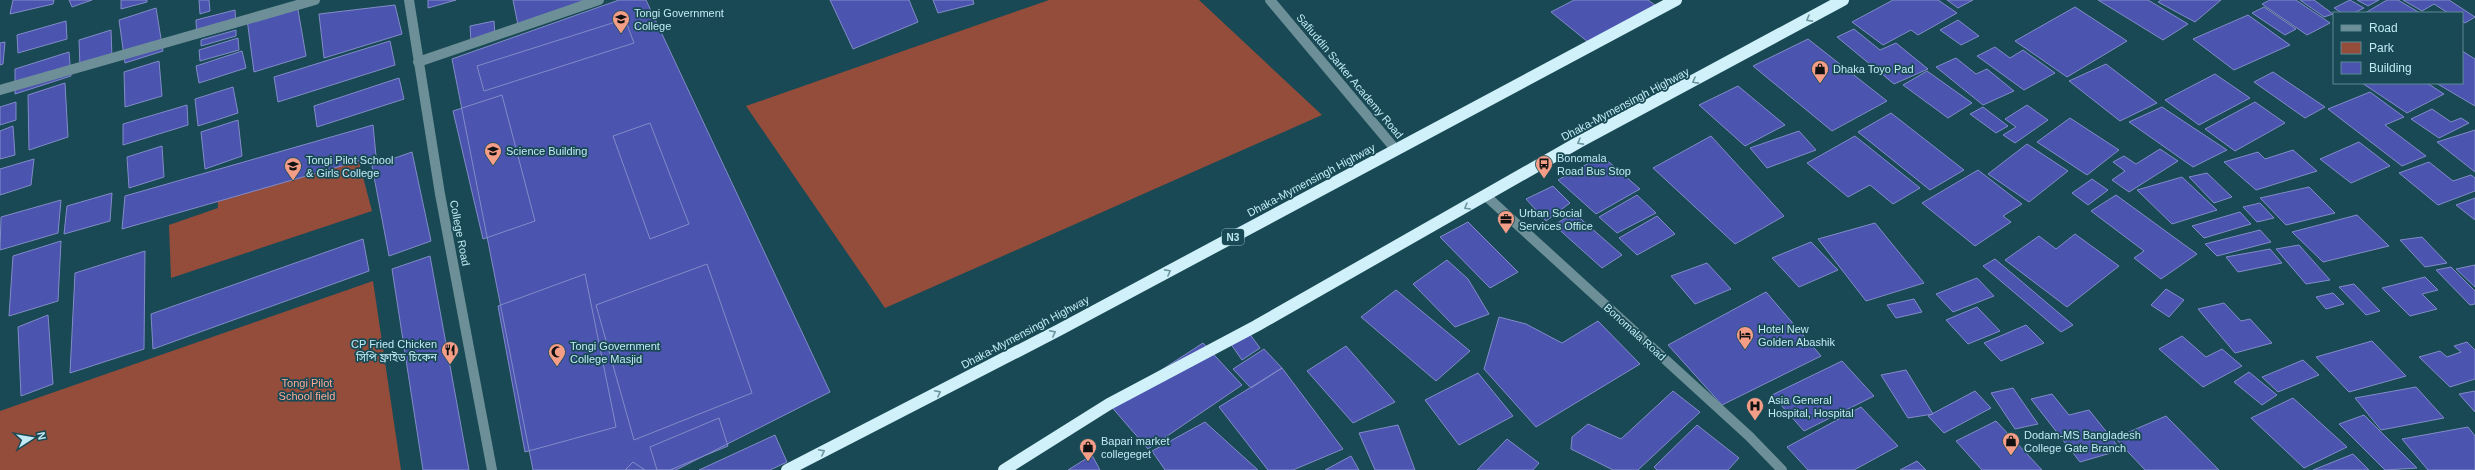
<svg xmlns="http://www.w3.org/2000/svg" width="2475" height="470" viewBox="0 0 2475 470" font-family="Helvetica,'Noto Sans Bengali',sans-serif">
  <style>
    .green { fill: #944d3b }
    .building { fill: #4b54af; stroke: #818cc8 }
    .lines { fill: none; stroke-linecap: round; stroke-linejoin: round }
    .minor { stroke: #6d9098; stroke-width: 10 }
    .highway { stroke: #d0f1f9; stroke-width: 12 }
    .oneway { stroke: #6b959e }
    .labels { text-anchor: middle; stroke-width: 3.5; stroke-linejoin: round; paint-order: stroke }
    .shield { fill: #194954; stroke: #8fbac4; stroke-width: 1 }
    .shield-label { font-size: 10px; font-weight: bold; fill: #c1eaf4 }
    .poi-label { font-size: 11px; fill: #c1eaf4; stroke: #194954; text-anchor: start }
    .street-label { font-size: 11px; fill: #c1eaf4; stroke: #194954 }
    .park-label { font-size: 11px; fill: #fca893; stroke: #194954 }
  </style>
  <rect width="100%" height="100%" fill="#194954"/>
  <path class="green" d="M1049,0H1199L1322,115L885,308L746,106Z
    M354,143L372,211L171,278L169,225L218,208L217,188Z
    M373,281L401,470H0V411Z"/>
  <path class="building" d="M13,0H54L53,4L10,14Z
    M69,0H92L72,7Z
    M121,0H147V2L121,9Z
    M199,0H209L210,11L200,14Z
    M428,0H456L428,8Z
    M513,0H592L518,25Z
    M619,0H646L830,392L676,470H533L452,59Z
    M830,0H909L918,22L853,49Z
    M933,0H973L974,4L938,13Z
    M1574,0H1648L1655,5L1588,42L1551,12Z
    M1893,0H1938L1957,13L1918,35L1911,30L1883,45L1852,22Z
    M1947,0H1973L1958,8Z
    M2098,0H2148L2188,24L2163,40Z
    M2161,0H2221L2195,22L2158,2Z
    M2270,0H2296L2330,23L2307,35L2262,4Z
    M2300,0H2314L2333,14L2324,17Z
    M2350,0L2364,8L2354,13H2342L2334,8Z
    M2357,0H2379L2368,6Z
    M2387,0H2398L2420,13H2365Z
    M2403,0H2449L2475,17L2465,23L2462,21V13H2448L2434,4L2422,11Z
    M297,4L306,56L254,72L247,19Z
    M395,5L402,34L324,58L319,14Z
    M2075,7L2127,41L2067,77L2015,41Z
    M2264,7L2296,29L2285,35L2252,13Z
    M156,8L163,51L125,63L119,20Z
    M235,10L236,27L197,38L196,20Z
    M2248,15L2290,45L2234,70L2193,39Z
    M625,19L634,43L484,91L477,66Z
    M1958,20L1979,36L1961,45L1940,30Z
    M66,21L67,39L18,53L17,35Z
    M494,21L495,36L471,42L470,26Z
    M1854,29L1880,50L1896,43L1928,69L1894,84L1837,37Z
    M111,30L112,58L80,68L79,40Z
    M236,30V36L201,46V40Z
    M238,38L239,50L200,61L199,50Z
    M1808,39L1887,101L1832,131L1753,66Z
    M390,41L395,65L278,102L274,77Z
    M5,42L3,64L0,65V43Z
    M1995,47L2010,58L2023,50L2055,73L2024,90L1977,56Z
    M242,51L246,68L199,83L196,66Z
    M2462,51L2475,59V106L2436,83H2462Z
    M69,52L71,76L15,94V69Z
    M1956,58L1976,74L1987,69L2014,91L1983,105L1936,67Z
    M159,61L162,96L125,107L124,72Z
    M2106,64L2157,103L2120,121L2069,81Z
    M1927,71L1972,103L1948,118L1903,85Z
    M2273,72L2325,107L2305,118L2254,82Z
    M2215,74L2250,98L2199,125L2165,100Z
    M399,78L404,99L317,127L314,106Z
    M65,83L68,137L29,150L28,95Z
    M2362,83H2427L2444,94L2407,113Z
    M1738,86L1785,125L1745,146L1699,105Z
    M233,87L238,113L198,126L195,99Z
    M2370,92L2404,117L2385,125L2426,156L2402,166L2328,109Z
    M502,95L535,221L483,239L453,111Z
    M16,102V120L0,125V107Z
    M2255,102L2285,123L2235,151L2205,129Z
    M187,105L188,125L123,145V124Z
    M2027,105L2048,120L2015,143L2003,135L2016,127L2005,119Z
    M1983,107L2008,126L1996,133L1970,114Z
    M2162,107L2227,150L2193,167L2129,122Z
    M2432,109L2451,122L2461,118L2469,123L2439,138L2411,119Z
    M1891,113L1964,170L1930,190L1858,132Z
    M2070,118L2119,150L2087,175L2037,142Z
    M238,120L242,156L205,169L201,132Z
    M650,123L689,224L650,239L613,136Z
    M373,125L376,156L122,229L125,196Z
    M13,126L15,155L0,159V131Z
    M2475,130V172L2437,142Z
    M1799,131L1816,150L1767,168L1750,148Z
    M1711,136L1784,216L1735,244L1653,168Z
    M1855,136L1920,188L1893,204L1870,185L1848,197L1807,163Z
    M2359,142L2390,166L2351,183L2320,159Z
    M2027,144L2068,171L2029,202L1988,174Z
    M162,146L164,177L129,188L127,157Z
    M2160,149L2178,161L2129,192L2112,180L2125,171L2113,162L2124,156L2136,164Z
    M2293,150L2317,171L2256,190L2224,162L2258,152L2265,159Z
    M412,152L431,241L389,256L372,166Z
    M1602,156L1640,189L1596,214L1558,180Z
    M34,159L31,185L0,195V169Z
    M2429,162L2453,181L2471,175L2475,178V191L2438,205L2399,173Z
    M1978,170L2022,204L2003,216L2011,222L1975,246L1922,203Z
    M2207,173L2232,197L2214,203L2189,177Z
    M2182,177L2217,210L2172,224L2137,190Z
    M2092,179L2108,190L2088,205L2072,193Z
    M1553,186L1570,203L1546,221L1526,199Z
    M2309,187L2335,213L2286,225L2260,198Z
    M112,193L110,221L64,234L67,206Z
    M1637,195L1656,213L1617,233L1599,217Z
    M2116,195L2197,254L2161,279L2134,258L2144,251L2091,211Z
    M2475,198V220L2456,205Z
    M61,200L58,233L0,250L1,217Z
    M2260,203L2274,218L2257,222L2243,207Z
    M2240,212L2251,224L2204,238L2192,226Z
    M1574,213L1622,255L1602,268L1554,225Z
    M2357,215L2389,246L2323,262L2292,232Z
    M1657,216L1675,234L1637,255L1619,238Z
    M1468,222L1518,272L1490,288L1440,237Z
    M1875,223L1924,283L1866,301L1818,239Z
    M2260,230L2271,242L2217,256L2205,244Z
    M2075,234L2119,266L2067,307L2005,260L2039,236L2056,249Z
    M2422,237L2447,263L2425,267L2400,240Z
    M363,239L369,271L153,349L151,314Z
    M61,241L58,301L9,316L13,256Z
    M1811,242L1838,270L1799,287L1772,258Z
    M2299,245L2330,280L2306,284L2276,249Z
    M2270,249L2282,263L2238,272L2226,257Z
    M145,251L144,349L70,373L75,273Z
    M430,256L469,470H423L392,269Z
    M1995,259L2073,325L2061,332L1983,266Z
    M1447,260L1468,279L1489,314L1455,327L1413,284Z
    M1707,263L1731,289L1695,304L1671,276Z
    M707,264L752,393L634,440L596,305Z
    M2475,265V287L2456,269Z
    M2451,267L2475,291V304L2470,305L2436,270Z
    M585,274L616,427L525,452L498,306Z
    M2425,277L2438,290L2422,294L2437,309L2410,316L2382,288Z
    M1977,278L1994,296L1953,312L1936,294Z
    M2354,284L2380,311L2366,315L2339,287Z
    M2166,289L2184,300L2169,317L2151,305Z
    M1396,290L1470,351L1436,381L1361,317Z
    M1766,292L1821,356L1722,405L1668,345Z
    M2333,293L2344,304L2326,309L2316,297Z
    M1914,299L1922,312L1896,318L1887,305Z
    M2224,303L2241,321L2250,319L2272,343L2235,353L2198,309Z
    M1977,307L2000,331L1968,344L1946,320Z
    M48,315L53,384L21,396L18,327Z
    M1499,317L1526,324L1562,343L1598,321L1640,364L1536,427L1484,369Z
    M2026,325L2044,343L2001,361L1984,343Z
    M1246,329L1260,348L1242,360L1228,340Z
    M2182,336L2206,357L2222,349L2242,366L2203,387L2159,349Z
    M2372,341L2406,376L2349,392L2316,357Z
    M2467,342L2475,350V379L2450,387L2419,357L2440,351L2447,357L2461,352L2454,346Z
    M1203,343L1242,385L1148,449L1109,404Z
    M1346,346L1395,402L1353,423L1307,371Z
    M1264,349L1282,368L1251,388L1233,369Z
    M2303,360L2319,375L2278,392L2262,377Z
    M1842,361L1874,396L1804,431L1772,395Z
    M1282,368L1343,449L1293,470H1268L1219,407Z
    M1906,370L1933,414L1908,418L1881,375Z
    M2249,372L2277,395L2262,405L2234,382Z
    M1478,373L1513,416L1459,445L1425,400Z
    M2416,387L2444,418L2381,430L2355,398Z
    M2013,388L2038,424L2015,429L1991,393Z
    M1673,391L1700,412L1638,470H1613L1571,449L1572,437L1588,424L1621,439Z
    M1975,391L1991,408L1944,433L1928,416Z
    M2475,391V412L2459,394Z
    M2052,394L2069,415L2089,410L2121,450L2080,462L2031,399Z
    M2293,398L2347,447L2304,468L2251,418Z
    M1861,407L1898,446L1854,470H1808L1787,447Z
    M2364,415L2417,468L2385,470L2339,424Z
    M2166,416L2219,470H2145L2115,438Z
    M719,418L728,446L670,470H657L650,447Z
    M1996,421L2042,470H1982L1956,441Z
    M1205,422L1258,470H1165L1152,451Z
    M1398,425L1415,470H1375L1359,433Z
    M1697,425L1739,458L1728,470H1657L1654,467Z
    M2468,427L2475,436V470H2428L2402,439Z
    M775,435L787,462L770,470H699Z
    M1507,439L1539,463L1533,470H1477Z
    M2353,454L2369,470H2313Z
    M1092,455L1100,470H1068Z
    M1351,456L1359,470H1325Z
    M1917,461L1926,470H1900Z
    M633,462L645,470H625Z"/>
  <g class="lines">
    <path class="minor" d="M409,0L440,194L492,470
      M1270,0L1396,150
      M418,62L599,0
      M0,90L315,0
      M1486,196L1749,436L1782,470"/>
    <path class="highway" d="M787,470L1059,330L1676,0
      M1004,470L1109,404L1256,326L1579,142L1843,0"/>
  </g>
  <defs><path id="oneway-chevron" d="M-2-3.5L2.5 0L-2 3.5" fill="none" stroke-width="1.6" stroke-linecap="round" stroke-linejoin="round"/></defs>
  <g class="oneway">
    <use href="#oneway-chevron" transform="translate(1809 19) rotate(151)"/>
    <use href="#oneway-chevron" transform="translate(1695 81) rotate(152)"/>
    <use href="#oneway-chevron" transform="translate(1580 142) rotate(151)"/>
    <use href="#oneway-chevron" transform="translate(1467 207) rotate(150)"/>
    <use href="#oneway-chevron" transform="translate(1168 272) rotate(-28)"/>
    <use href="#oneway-chevron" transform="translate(1053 333) rotate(-27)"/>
    <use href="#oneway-chevron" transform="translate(938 393) rotate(-27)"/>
    <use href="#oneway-chevron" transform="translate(822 452) rotate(-27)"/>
  </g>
  <defs>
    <symbol id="university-pin" viewBox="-11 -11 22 30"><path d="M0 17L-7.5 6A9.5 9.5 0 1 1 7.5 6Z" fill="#f49e88" stroke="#194954"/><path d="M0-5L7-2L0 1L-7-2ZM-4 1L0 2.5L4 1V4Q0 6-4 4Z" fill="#111"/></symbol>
    <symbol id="shop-pin" viewBox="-11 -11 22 30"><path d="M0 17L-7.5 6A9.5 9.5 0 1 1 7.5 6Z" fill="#f49e88" stroke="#194954"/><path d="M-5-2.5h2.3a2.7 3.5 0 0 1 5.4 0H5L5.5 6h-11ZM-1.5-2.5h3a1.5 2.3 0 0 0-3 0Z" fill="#111"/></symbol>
    <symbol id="bus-pin" viewBox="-11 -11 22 30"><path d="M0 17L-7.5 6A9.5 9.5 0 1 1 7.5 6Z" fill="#f49e88" stroke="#194954"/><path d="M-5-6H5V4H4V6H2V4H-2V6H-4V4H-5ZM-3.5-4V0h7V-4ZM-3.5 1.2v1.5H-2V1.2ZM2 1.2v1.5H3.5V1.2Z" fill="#111"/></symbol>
    <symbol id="school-pin" viewBox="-11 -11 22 30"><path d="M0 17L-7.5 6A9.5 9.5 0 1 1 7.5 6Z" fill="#f49e88" stroke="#194954"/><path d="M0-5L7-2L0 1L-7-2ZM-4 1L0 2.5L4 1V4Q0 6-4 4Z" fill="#111"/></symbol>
    <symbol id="office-pin" viewBox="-11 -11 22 30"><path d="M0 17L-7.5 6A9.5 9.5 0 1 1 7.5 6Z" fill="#f49e88" stroke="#194954"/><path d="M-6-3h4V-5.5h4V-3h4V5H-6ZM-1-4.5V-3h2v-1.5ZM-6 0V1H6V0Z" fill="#111"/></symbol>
    <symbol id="hotel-pin" viewBox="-11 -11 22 30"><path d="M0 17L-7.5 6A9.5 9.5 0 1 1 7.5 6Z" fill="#f49e88" stroke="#194954"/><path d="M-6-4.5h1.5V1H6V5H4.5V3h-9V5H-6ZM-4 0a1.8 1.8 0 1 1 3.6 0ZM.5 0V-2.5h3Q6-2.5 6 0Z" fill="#111"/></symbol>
    <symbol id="restaurant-pin" viewBox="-11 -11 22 30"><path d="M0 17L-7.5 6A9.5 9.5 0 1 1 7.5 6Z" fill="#f49e88" stroke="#194954"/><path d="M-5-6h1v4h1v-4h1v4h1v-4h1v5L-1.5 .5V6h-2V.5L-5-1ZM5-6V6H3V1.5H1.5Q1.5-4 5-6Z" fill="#111"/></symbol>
    <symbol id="mosque-pin" viewBox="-11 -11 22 30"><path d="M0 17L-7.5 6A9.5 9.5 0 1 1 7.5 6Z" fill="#f49e88" stroke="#194954"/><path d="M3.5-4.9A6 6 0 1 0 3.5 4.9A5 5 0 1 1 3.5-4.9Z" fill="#111"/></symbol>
    <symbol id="hospital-pin" viewBox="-11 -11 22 30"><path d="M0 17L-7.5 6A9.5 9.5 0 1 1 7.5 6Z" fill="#f49e88" stroke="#194954"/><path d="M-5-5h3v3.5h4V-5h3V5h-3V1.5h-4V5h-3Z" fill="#111"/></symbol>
  </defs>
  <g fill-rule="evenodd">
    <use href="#university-pin" x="611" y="9" width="20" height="27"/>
    <use href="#shop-pin" x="1810" y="59" width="20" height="27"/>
    <use href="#university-pin" x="483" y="141" width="20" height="27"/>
    <use href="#bus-pin" x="1534" y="154" width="20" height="27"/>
    <use href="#school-pin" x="283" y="156" width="20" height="27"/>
    <use href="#office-pin" x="1496" y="209" width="20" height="27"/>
    <use href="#hotel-pin" x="1735" y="325" width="20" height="27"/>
    <use href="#restaurant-pin" x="440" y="340" width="20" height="27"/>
    <use href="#mosque-pin" x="547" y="342" width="20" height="27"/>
    <use href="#hospital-pin" x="1745" y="396" width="20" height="27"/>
    <use href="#shop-pin" x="2001" y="431" width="20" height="27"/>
    <use href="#shop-pin" x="1078" y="437" width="20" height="27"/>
  </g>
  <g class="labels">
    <rect class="shield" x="1222" y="229" width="22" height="16" rx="3"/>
    <g class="shield-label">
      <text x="1233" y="241">N3</text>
    </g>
    <g class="poi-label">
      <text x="634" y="17">Tongi Government<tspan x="634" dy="13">College</tspan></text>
      <text x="1833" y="73">Dhaka Toyo Pad</text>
      <text x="506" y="155">Science Building</text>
      <text x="1557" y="162">Bonomala<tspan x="1557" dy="13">Road Bus Stop</tspan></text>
      <text x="306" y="164">Tongi Pilot School<tspan x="306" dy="13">&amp; Girls College</tspan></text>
      <text x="1519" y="217">Urban Social<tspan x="1519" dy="13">Services Office</tspan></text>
      <text x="1758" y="333">Hotel New<tspan x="1758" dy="13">Golden Abashik</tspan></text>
      <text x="437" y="348" text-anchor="end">CP Fried Chicken<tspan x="437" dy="13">সিপি ফ্রাইড চিকেন</tspan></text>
      <text x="570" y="350">Tongi Government<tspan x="570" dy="13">College Masjid</tspan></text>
      <text x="1768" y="404">Asia General<tspan x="1768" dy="13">Hospital, Hospital</tspan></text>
      <text x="2024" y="439">Dodam-MS Bangladesh<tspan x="2024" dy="13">College Gate Branch</tspan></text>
      <text x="1101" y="445">Bapari market<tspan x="1101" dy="13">collegeget</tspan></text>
    </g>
    <g class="street-label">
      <text transform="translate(1350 76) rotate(50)" y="4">Safiuddin Sarker Academy Road</text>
      <text transform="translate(1625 104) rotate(-28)" y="4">Dhaka-Mymensingh Highway</text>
      <text transform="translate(1311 180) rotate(-28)" y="4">Dhaka-Mymensingh Highway</text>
      <text transform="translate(460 233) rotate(79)" y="4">College Road</text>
      <text transform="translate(1025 332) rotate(-28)" y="4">Dhaka-Mymensingh Highway</text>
      <text transform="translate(1635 332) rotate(42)" y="4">Bonomala Road</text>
    </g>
    <g class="park-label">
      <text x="307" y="387">Tongi Pilot<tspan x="307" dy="13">School field</tspan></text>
    </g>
  </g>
  <rect x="2333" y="12" width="130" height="72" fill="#194954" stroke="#5c8994"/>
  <rect x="2341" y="25" width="20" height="6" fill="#6d9098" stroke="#5c8994"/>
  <text x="2369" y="32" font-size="12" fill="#c1eaf4">Road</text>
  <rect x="2341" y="42" width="20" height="12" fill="#944d3b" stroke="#5c8994"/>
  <text x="2369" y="52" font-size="12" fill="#c1eaf4">Park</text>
  <rect x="2341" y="62" width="20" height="12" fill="#4b54af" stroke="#5c8994"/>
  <text x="2369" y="72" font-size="12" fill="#c1eaf4">Building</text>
  <g transform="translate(32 438) rotate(78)" stroke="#194954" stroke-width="3" paint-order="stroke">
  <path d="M0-3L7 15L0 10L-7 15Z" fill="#c1eaf4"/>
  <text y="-6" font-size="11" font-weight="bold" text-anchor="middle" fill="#c1eaf4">N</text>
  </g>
</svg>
